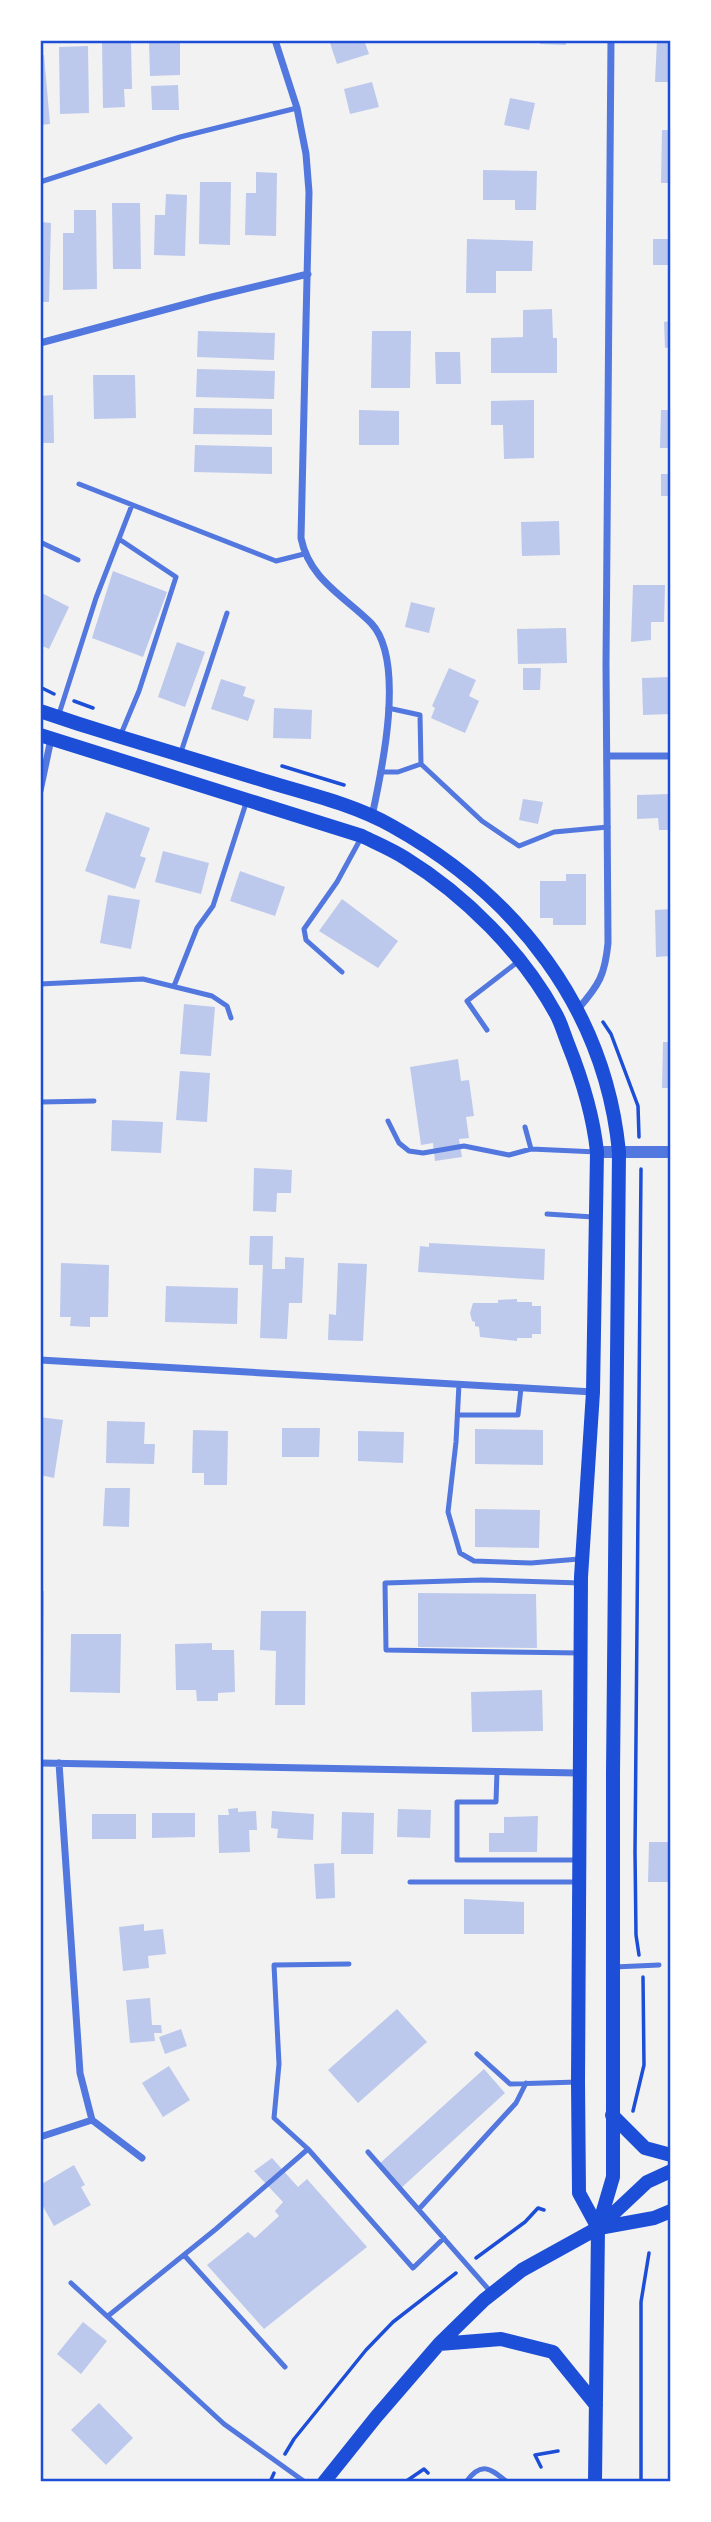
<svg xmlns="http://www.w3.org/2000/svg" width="711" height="2522" viewBox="0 0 711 2522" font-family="'Source Serif 4',serif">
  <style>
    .building { fill: #bdc9ec }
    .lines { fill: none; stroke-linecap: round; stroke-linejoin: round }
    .path { stroke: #1d4ed8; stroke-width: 3.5 }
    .service { stroke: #5277de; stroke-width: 5 }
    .minor { stroke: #5277de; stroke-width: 7 }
    .tertiary { stroke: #5277de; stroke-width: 12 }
    .secondary { stroke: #1d4ed8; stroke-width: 14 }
    .neatline { fill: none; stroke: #1d4ed8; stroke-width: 2.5 }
  </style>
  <rect width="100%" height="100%" fill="#f2f2f2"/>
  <path class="building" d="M131,40L132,89H124L125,107L103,108L102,41Z
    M149,40H180V75L150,76Z
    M329,40H364L369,54L337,64Z
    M540,40H566V45L540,44Z
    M657,40H671V82H655Z
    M88,46L89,113L60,114L59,47Z
    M40,55H44L50,124L40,125Z
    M372,82L379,107L350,114L344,89Z
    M178,85L179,110H152L151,86Z
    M510,98L535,103L529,130L504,125Z
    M662,130H671V183H661Z
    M483,170L537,171L536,210H515V200H483Z
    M256,172L277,173L276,236L245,235L246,193H256Z
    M200,182H231L230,245L199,244Z
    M166,194L187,195L185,256L154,255L155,215H165Z
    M112,203H140L141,269H113Z
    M74,210H96L97,289L63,290V233H74Z
    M40,222L51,223L49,302H40Z
    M467,239L533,241L532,271H496V293H466Z
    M653,239H671V265H653Z
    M552,309L553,338H557V373H491V338L523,337V310Z
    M671,321V347L665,348L664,322Z
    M198,331L275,333L274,360L197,357Z
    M372,331H411L410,388H371Z
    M435,352H460L461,384H436Z
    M197,369L275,371L274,399L196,397Z
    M93,375H135L136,418L94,419Z
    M53,395L54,443H40V396Z
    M534,400V458L504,459L503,425H491V401Z
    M194,408L272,409V435L193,434Z
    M359,410L399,411V445H359Z
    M661,410H671V448H660Z
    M195,445L272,447V474L194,472Z
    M661,474H671V496H661Z
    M559,521L560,555L522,556L521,522Z
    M113,571L167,592L143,657L92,638Z
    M633,585H665L664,622H651V640L631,642Z
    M40,592L69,607L49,649L40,645Z
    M411,602L435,608L429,633L405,627Z
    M566,628L567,663L518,664L517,629Z
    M177,642L205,652L185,707L158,697Z
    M449,668L476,680L469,696L479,701L465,733L431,718L435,708L432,706Z
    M523,668H541L540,690H523Z
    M671,677V714L643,715L642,678Z
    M221,679L246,687L243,696L255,700L248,721L211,709Z
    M274,708L312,710L311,739L273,738Z
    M671,794V830H659L658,818L637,819V795Z
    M523,799L543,802L538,824L519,820Z
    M106,812L150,828L140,856L146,858L135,889L85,871Z
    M163,851L209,863L201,894L155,882Z
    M240,871L285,887L275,916L230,901Z
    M566,874H586V925H553V918H540V881H566Z
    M108,895L140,900L131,949L100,943Z
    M342,899L398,941L378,968L319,931Z
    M671,909V956L656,957L655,910Z
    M184,1004L215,1007L211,1056L180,1054Z
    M663,1042H671V1088H662Z
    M458,1059L461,1081L469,1080L474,1116L466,1117L469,1138L459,1139L462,1157L435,1161L433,1143L421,1145L410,1067Z
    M180,1071L210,1073L207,1122L176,1120Z
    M112,1120L163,1122L161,1153L111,1151Z
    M254,1168L292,1170L291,1193H277L276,1212L253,1211Z
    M250,1236H273L272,1269H285V1257L304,1258L302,1303H289L287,1339L260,1338L263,1265H249Z
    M429,1243L545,1249L544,1280L418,1272L420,1246L429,1247Z
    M61,1263L109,1265L108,1317H90V1327L70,1326L71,1317H60Z
    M338,1263L367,1264L363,1341L328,1340L329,1314L336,1315Z
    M166,1286L238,1288L237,1324L165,1322Z
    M517,1299V1302H532V1306H541V1334H532V1338H517V1341L480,1337L479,1327L475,1326V1322L472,1321L470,1313L473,1303H498V1300Z
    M40,1417L63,1420L54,1478L40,1475Z
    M107,1421L145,1422L144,1444H155L154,1464L106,1463Z
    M282,1428H320L319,1457H282Z
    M475,1429L543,1430V1465L475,1464Z
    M193,1430L228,1431L227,1485H204V1473H192Z
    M358,1431L404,1432L403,1463L358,1461Z
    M105,1488H130L129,1527L103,1526Z
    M475,1509L540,1510L539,1548L475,1547Z
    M40,1591H44L43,1690H40Z
    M418,1593L536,1594L537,1648L418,1647Z
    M261,1611H306L305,1705H275L276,1651L260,1650Z
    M71,1634H121L120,1693L70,1692Z
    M212,1643V1650H234L235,1692L218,1693V1701H197L196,1690H176L175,1644Z
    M542,1690L543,1731L472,1732L471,1692Z
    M238,1808V1812L256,1811L257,1830H249L250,1852L219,1853L218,1815H229L228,1809Z
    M398,1809L431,1810L430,1838L397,1837Z
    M272,1811L314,1814L313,1840L277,1838L278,1829L271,1828Z
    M342,1812L374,1813L373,1854H341Z
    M152,1813H195V1837L152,1838Z
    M92,1814H136V1839H92Z
    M538,1816L537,1852H489V1833H504V1817Z
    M649,1842H671V1882H648Z
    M334,1863L335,1898L316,1899L314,1864Z
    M464,1899L524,1902V1934H464Z
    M144,1924V1931L163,1929L166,1954L148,1956L149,1968L123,1971L119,1927Z
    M150,1998L152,2025H161L162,2033H154L155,2041L130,2043L126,2000Z
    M397,2009L427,2042L358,2103L328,2070Z
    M181,2029L187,2046L165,2054L159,2037Z
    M169,2066L190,2100L163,2117L142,2083Z
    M484,2069L505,2093L400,2189L378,2165Z
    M272,2158L298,2187L307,2179L367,2247L264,2329L207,2265L248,2232L255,2238L279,2216L275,2211L283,2202L254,2171Z
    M74,2165L85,2185L81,2187L91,2205L54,2226L40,2201V2185Z
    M83,2322L107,2341L81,2374L57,2354Z
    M99,2403L133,2438L106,2465L71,2430Z"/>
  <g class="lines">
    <path class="path" d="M40,687L54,694
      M74,701L93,708
      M282,766L344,785
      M603,1022L611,1034L638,1106L639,1137
      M639,1955L636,1935L635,1852L641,1169
      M633,2111L644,2065L643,1977
      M476,2258L525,2222L538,2208L544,2210
      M285,2454L294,2439L366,2350L393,2322L456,2273
      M541,2467L535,2455L558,2451
      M270,2482L274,2473
      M405,2482L424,2469L428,2473
      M641,2482V2302L649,2253"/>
    <path class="service" d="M40,182L180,137L297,108
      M79,484L276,561L304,554
      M119,539L176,577L139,691L121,734
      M40,542L78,560
      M388,708L420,715L421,764L482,821L519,846L554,832L608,827
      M59,714L96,598L132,505
      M181,752L227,613
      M380,772H398L421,764
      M342,972L306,940L304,929L337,882L361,838
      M40,984L143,979L212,996L227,1006L231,1018
      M174,986L197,928L213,906L247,800
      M487,1030L467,1001L519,961
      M40,1102L94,1101
      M388,1121L399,1143L409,1151L423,1153L464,1146L509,1155L531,1149
      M525,1127L531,1149L597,1152
      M547,1214L593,1217
      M459,1384L456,1442L448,1512L460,1553L474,1561L531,1563L579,1559
      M458,1415H518L521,1388
      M581,1653L386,1650L385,1583L482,1580L581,1583
      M497,1771L496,1802H457V1860H578
      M410,1882H579
      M614,1967L659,1965
      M477,2054L510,2084L578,2082
      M308,2149L274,2118L279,2064L274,1965L349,1964
      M368,2152L490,2291
      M419,2209L516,2103L526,2083
      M184,2255L285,2367
      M71,2283L224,2424L305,2482
      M108,2316L216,2229L308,2149L413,2268L444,2238
      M466,2482C481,2461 490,2468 507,2482"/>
    <path class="minor" d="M275,40L297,108L306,154L309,192L301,538C309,579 344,596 371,623C406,660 382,770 372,816
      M40,343L212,297L308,274
      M608,756H671
      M40,791L51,739
      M578,1009C599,985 605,975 608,943L606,664L611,40
      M40,1360L593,1392
      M40,1763L579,1773
      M59,1763L80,2073L92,2120L142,2158
      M40,2137L92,2120"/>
    <path class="tertiary" d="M597,1152H671"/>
    <path class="secondary" d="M40,711L79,724C143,744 207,763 272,783C312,795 355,805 392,826C516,895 605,1008 619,1152L613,1773V2177L598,2228L595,2482
      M40,735L362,836C376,843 391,849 405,858C465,895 522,952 556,1014C561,1023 564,1034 568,1044C582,1079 593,1113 597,1152L593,1392L581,1577L578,2082L579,2193L598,2228
      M612,2115L645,2148L671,2155
      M599,2228L654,2218L671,2211
      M439,2344L501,2339L553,2352L596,2405
      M324,2482L376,2417L439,2344L484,2300L522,2270L598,2228L647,2182L671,2171"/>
  </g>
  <rect width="711" height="2522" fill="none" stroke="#ffffff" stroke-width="84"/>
  <rect x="42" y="42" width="627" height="2438" class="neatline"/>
</svg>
